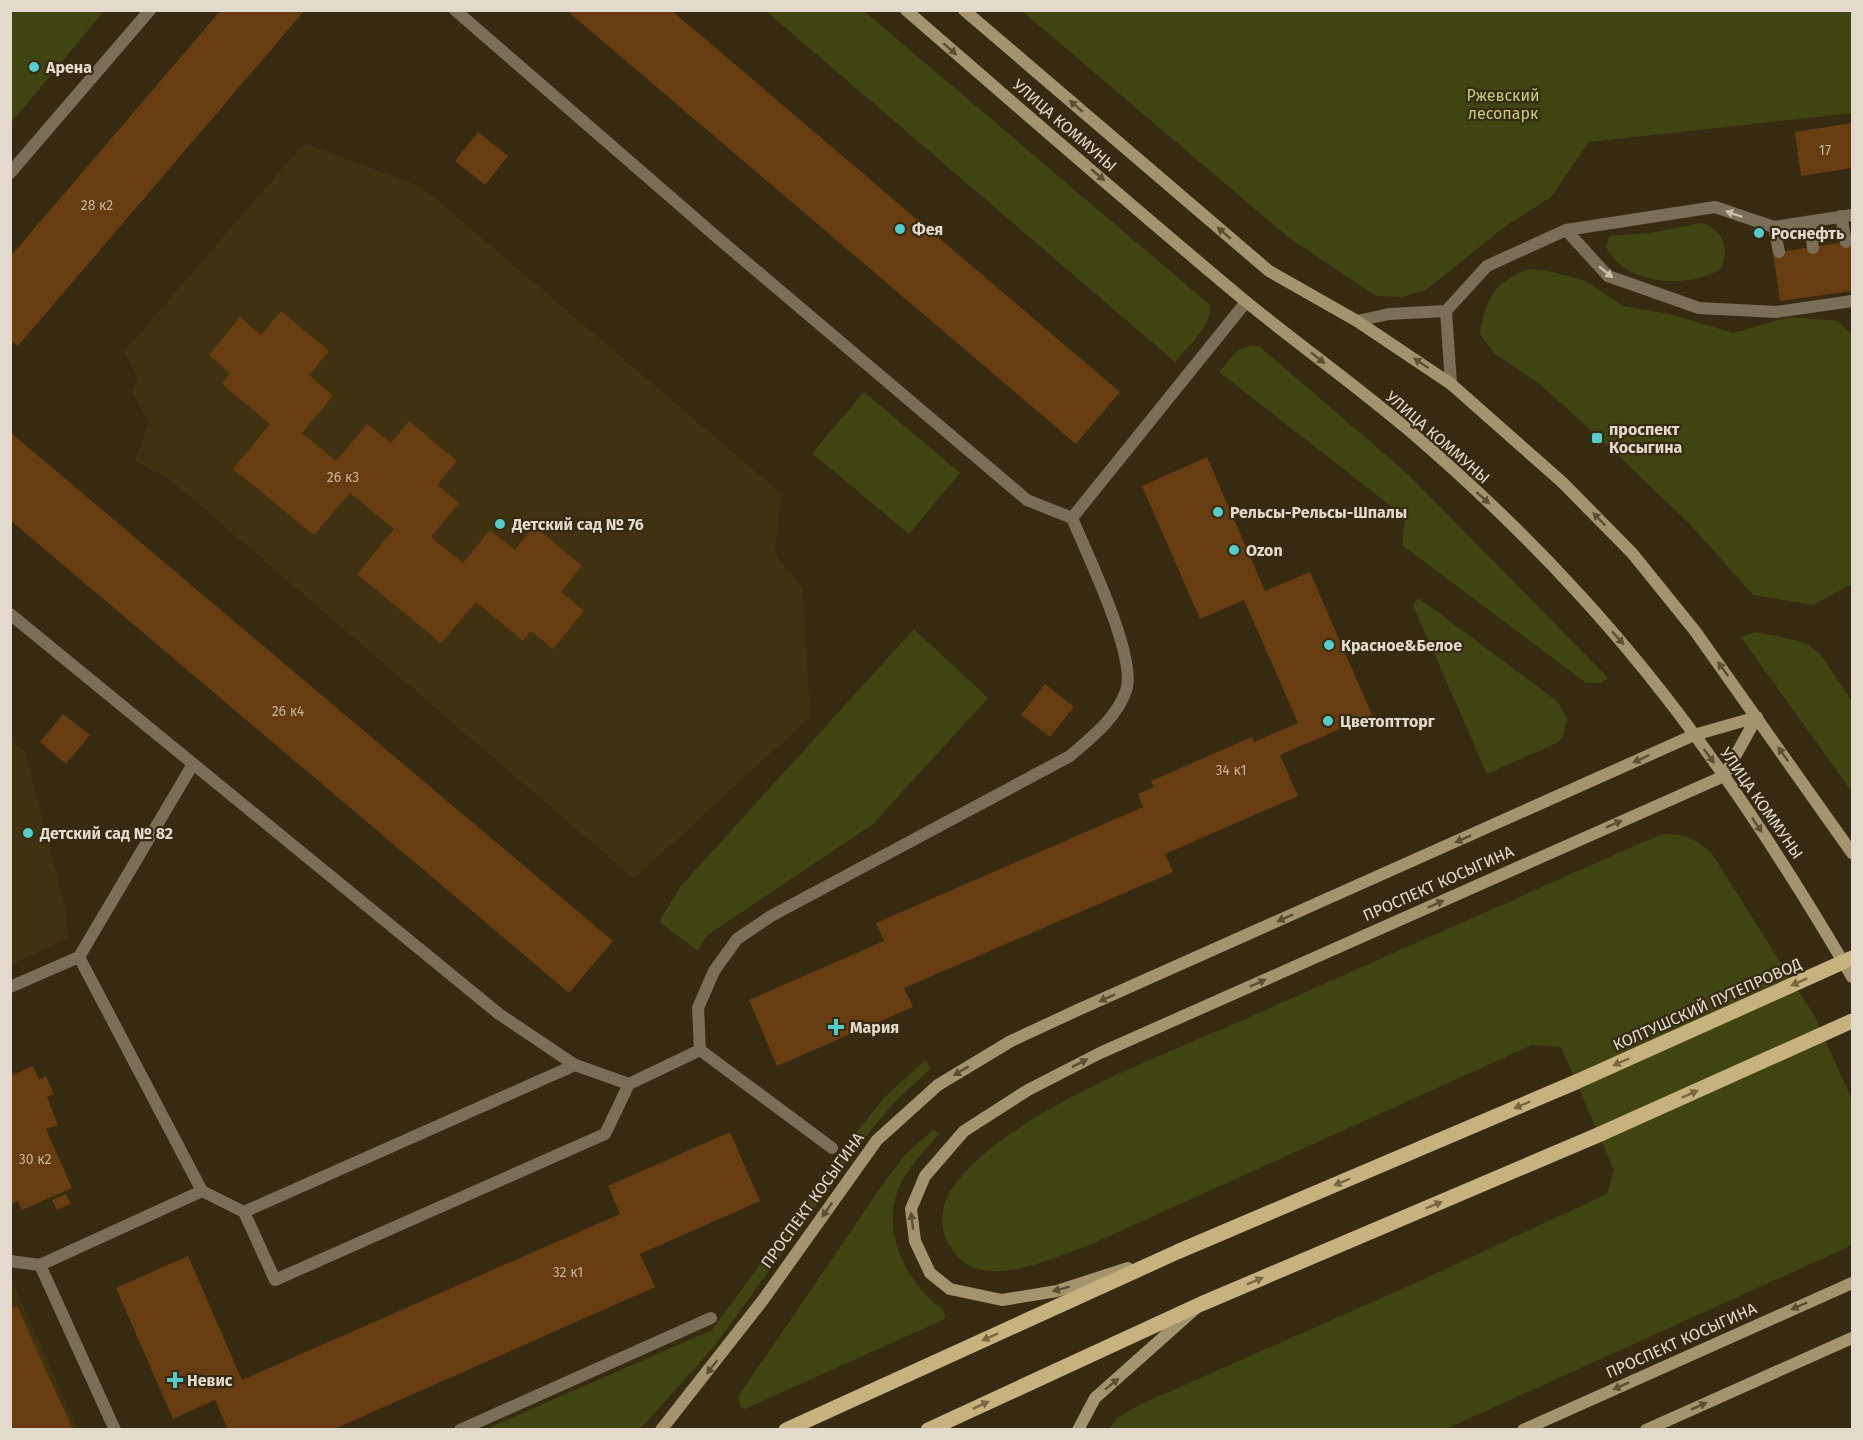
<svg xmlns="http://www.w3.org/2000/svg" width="1863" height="1440" viewBox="0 0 1863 1440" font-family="'Fira Sans',sans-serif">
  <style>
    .built { fill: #403110 }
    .green { fill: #3f4411 }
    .building { fill: #673c10 }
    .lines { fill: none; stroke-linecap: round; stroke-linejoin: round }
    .lane { stroke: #796f57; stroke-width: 12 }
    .secondary { stroke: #a4946e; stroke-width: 12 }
    .primary { stroke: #c6b17f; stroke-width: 15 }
    .primary-bridge { stroke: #c6b17f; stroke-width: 15 }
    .oneway { fill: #5c4f32 }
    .oneway2 { fill: #c8bfaf }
    .oneway3 { fill: #776742 }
    .poi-dot { fill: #52cdcc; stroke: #362a11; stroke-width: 2 }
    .labels { text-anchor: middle; stroke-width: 4.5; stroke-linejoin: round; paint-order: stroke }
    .number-label { font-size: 14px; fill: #c3b29d }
    .poi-label { font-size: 16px; font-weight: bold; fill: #e2dacc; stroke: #362a11; text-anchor: start }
    .park-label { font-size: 16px; fill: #c4d079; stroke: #362a11 }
    .street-label { font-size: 16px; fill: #e2dacc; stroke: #362a11 }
  </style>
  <rect width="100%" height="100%" fill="#362a11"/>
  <path class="built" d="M304,143L422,187L782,494L774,553L803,588L810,717L634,879L168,478L135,461L149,422L131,391L139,379L124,352Z
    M10,740L25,752L67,914L68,938L11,965Z
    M11,1278L78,1429H11Z"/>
  <path class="green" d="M11,10L104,11L11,123L10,11Z
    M766,11H864L1210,305C1212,327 1188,346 1175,362Z
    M1022,11H1852V113L1589,142L1551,197L1503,228L1426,290L1402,297L1376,296L1288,237Z
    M1701,223C1723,228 1730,249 1721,269C1688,289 1625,286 1606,247L1609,236L1651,233Z
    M1528,269L1549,271L1585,281L1623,306L1670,314L1733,333L1790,317L1838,321L1852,334V584L1813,605L1753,595L1689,523L1607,445L1541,385L1494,353L1480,334C1486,299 1493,283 1528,269Z
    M1252,345L1259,346L1409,475L1608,678L1601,683H1586L1402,545L1405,517L1219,372L1237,351Z
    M864,392L960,473L909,534L812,453Z
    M1420,599L1558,702L1567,719L1563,736L1557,743L1487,774L1413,605L1416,600Z
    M914,629L988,698L872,825L706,936L698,951L659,922L680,887Z
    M1756,632L1799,641L1810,646L1821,655L1852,701V792L1741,637Z
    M1662,834C1684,834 1694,838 1711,852L1815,1017L1852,1100V1243L1846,1248L1446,1429H1109L1117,1418L1139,1405L1413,1284L1607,1194L1614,1170L1561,1047L1532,1045L1085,1247C1040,1262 972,1297 946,1239C939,1224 942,1204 951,1190C999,1116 1160,1056 1241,1021C1326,983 1411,945 1495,908C1551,883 1606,858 1662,834Z
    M925,1060L931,1068L892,1105L867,1135L713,1348L640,1429H486L712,1330L857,1131L885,1097Z
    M934,1129L939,1134C924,1151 907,1168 898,1190C883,1228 902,1272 930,1299C937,1306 946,1308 945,1319L745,1409L741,1407L738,1397L887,1178L906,1154Z"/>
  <path class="building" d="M221,10H305L18,346L10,340V257Z
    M566,10H671L1120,392L1076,444Z
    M1852,123V168L1801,176L1795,132Z
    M478,132L508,156L485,185L455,161Z
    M1852,241V291L1780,301L1773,253Z
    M281,311L329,351L309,375L333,396L302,433L336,461L367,424L391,443L409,421L457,461L437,485L459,503L431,537L463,563L490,530L515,550L534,526L582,566L561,592L584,611L553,649L531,631L523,641L476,602L441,643L357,574L394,529L350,493L314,535L233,469L270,424L222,384L230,373L209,355L240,317L261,335Z
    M10,432L613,941L569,993L10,520Z
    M1207,457L1265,591L1310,572L1372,715L1280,755L1298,796L1165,854L1173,872L904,988L913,1007L777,1066L749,1000L884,941L876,923L1143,807L1138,794L1154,787L1151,781L1252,737L1254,742L1298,723L1244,600L1200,619L1142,486Z
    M1045,684L1074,707L1050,737L1021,715Z
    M63,714L90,735L66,764L40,742Z
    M33,1066L39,1080L46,1076L54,1094L47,1097L58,1125L46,1129L72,1188L22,1210L18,1201L10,1205V1076Z
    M730,1132L760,1201L640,1254L655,1287L332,1430H228L215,1400L173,1419L116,1288L188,1256L242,1380L620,1214L608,1186Z
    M66,1194L71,1204L57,1210L52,1200Z
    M17,1306L73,1430H10V1309Z"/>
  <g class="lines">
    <path class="lane" d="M455,10L719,239L1027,500L1072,518C1086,552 1138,658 1126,691C1115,720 1093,736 1070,756L771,916L737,939L714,971L698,1008L700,1050L832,1148
      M10,173L150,10
      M1841,216L1846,242
      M1810,222L1813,248
      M1774,227L1779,252
      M1566,230L1608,276L1699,308L1776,312L1852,301
      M1357,321L1389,314L1446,311
      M1451,384L1446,311L1487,266L1566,230L1715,207L1774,227L1852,215
      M1072,518L1246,302
      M10,614L499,1014L575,1065L629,1084L605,1134L275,1280L244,1212L202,1191
      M10,987L79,957
      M629,1084L700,1050
      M244,1212L575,1065
      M10,1261L40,1265
      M115,1430L40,1265L202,1191L79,957L193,764
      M460,1430L711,1318"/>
    <path class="secondary" d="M906,10C1018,107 1130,205 1244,300C1299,345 1357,386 1411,432C1469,482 1526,536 1578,593C1685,709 1773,842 1852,977
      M964,10L1269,271L1357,321L1451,384L1562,482L1632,553L1695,631L1852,853
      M1128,1268L1057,1291L1002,1300L950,1289L930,1273L915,1241L911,1209L925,1176L964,1131L1028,1090L1100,1053L1724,776L1757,717
      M661,1430L763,1300L877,1140L938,1085L1011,1041L1080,1009L1694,735L1757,717
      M1078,1430L1095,1398L1195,1309
      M1523,1430L1852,1283
      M1646,1430L1852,1338"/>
    <path class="primary" d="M786,1430L1177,1252L1576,1082
      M928,1430L1201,1304L1598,1135L1852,1021"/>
    <path class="primary-bridge" d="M1576,1082L1852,958"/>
  </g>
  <defs><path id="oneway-solid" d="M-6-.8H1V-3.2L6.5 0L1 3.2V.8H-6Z" transform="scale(1.5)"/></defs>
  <g class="oneway">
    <use href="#oneway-solid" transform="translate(950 49) rotate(41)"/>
    <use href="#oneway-solid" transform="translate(1076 106) rotate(-139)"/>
    <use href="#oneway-solid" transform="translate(1098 175) rotate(41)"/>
    <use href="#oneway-solid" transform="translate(1224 233) rotate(-139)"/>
    <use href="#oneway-solid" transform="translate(1318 358) rotate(38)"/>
    <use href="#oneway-solid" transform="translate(1421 363) rotate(-146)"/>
    <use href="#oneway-solid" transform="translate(1483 498) rotate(42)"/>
    <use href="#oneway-solid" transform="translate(1599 519) rotate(-134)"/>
    <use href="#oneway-solid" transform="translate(1618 638) rotate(49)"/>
    <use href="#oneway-solid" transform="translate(1723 669) rotate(-126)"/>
    <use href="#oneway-solid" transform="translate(1783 754) rotate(-125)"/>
    <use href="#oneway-solid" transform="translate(1709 756) rotate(54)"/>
    <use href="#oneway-solid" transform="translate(1641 759) rotate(155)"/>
    <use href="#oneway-solid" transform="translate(1614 824) rotate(-24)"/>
    <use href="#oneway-solid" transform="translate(1757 825) rotate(56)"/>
    <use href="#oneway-solid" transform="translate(1463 839) rotate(156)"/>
    <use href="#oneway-solid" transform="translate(1436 904) rotate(-24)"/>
    <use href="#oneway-solid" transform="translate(1285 918) rotate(156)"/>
    <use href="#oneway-solid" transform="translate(1258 983) rotate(-24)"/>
    <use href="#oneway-solid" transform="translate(1107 998) rotate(156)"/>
    <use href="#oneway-solid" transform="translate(1080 1063) rotate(-27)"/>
    <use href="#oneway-solid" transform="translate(961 1071) rotate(149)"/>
    <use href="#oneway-solid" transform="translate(827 1210) rotate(125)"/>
    <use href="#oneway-solid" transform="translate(912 1221) rotate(-97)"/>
    <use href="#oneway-solid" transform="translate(1061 1289) rotate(165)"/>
    <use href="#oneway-solid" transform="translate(1799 1306) rotate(156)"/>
    <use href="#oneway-solid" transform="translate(712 1367) rotate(128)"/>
    <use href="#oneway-solid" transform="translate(1112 1384) rotate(-39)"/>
    <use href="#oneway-solid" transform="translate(1621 1386) rotate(156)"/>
    <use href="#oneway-solid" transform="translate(1699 1406) rotate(-24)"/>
  </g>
  <g class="oneway2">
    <use href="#oneway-solid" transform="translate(1734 214) rotate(-161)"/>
    <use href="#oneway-solid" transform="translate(1606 272) rotate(39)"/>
  </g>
  <g class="oneway3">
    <use href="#oneway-solid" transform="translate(1799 982) rotate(156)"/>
    <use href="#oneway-solid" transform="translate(1621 1062) rotate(156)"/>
    <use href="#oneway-solid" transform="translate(1690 1094) rotate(-24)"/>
    <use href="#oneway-solid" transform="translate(1522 1105) rotate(157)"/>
    <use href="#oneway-solid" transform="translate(1342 1182) rotate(157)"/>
    <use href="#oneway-solid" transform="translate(1434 1205) rotate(-23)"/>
    <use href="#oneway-solid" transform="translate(1255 1281) rotate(-23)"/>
    <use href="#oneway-solid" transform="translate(990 1337) rotate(156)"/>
    <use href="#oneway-solid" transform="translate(981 1405) rotate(-25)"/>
  </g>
  <g class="poi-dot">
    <circle cx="34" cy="67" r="6"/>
    <circle cx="900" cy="229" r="6"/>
    <circle cx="1759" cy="233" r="6"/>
    <rect x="1591" y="432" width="12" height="12" rx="3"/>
    <circle cx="1218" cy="512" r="6"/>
    <circle cx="500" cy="524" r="6"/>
    <circle cx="1234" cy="550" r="6"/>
    <circle cx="1329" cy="645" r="6"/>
    <circle cx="1328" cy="721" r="6"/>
    <circle cx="28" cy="833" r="6"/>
    <path d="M833 1018h6v6h6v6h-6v6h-6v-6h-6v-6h6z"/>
    <path d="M172 1371h6v6h6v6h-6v6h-6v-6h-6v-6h6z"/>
  </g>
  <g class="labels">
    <g class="number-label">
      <text x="1825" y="155">17</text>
      <text x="97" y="210">28 к2</text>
      <text x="343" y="482">26 к3</text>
      <text x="288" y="716">26 к4</text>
      <text x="1231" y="775">34 к1</text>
      <text x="35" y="1164">30 к2</text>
      <text x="568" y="1277">32 к1</text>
    </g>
    <g class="poi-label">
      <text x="46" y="73">Арена</text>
      <text x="912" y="235">Фея</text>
      <text x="1771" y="239">Роснефть</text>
      <text x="1609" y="435">проспект<tspan x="1609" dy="18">Косыгина</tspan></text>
      <text x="1230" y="518">Рельсы-Рельсы-Шпалы</text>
      <text x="512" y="530">Детский сад № 76</text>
      <text x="1246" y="556">Ozon</text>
      <text x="1341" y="651">Красное&amp;Белое</text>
      <text x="1340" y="727">Цветоптторг</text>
      <text x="40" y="839">Детский сад № 82</text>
      <text x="850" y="1033">Мария</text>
      <text x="187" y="1386">Невис</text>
    </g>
    <g class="park-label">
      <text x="1503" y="101">Ржевский<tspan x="1503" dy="18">лесопарк</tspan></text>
    </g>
    <g class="street-label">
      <text transform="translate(1065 125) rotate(41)" y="6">УЛИЦА КОММУНЫ</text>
      <text transform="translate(1438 437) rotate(41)" y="6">УЛИЦА КОММУНЫ</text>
      <text transform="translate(1762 803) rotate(55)" y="6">УЛИЦА КОММУНЫ</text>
      <text transform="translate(1438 883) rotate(-24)" y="6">ПРОСПЕКТ КОСЫГИНА</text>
      <text transform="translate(1707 1004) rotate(-24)" y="6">КОЛТУШСКИЙ ПУТЕПРОВОД</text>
      <text transform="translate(812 1200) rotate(-54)" y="6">ПРОСПЕКТ КОСЫГИНА</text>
      <text transform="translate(1681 1340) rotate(-24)" y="6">ПРОСПЕКТ КОСЫГИНА</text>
    </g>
  </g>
  <rect width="1863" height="1440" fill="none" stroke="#e2dacc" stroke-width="24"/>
</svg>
